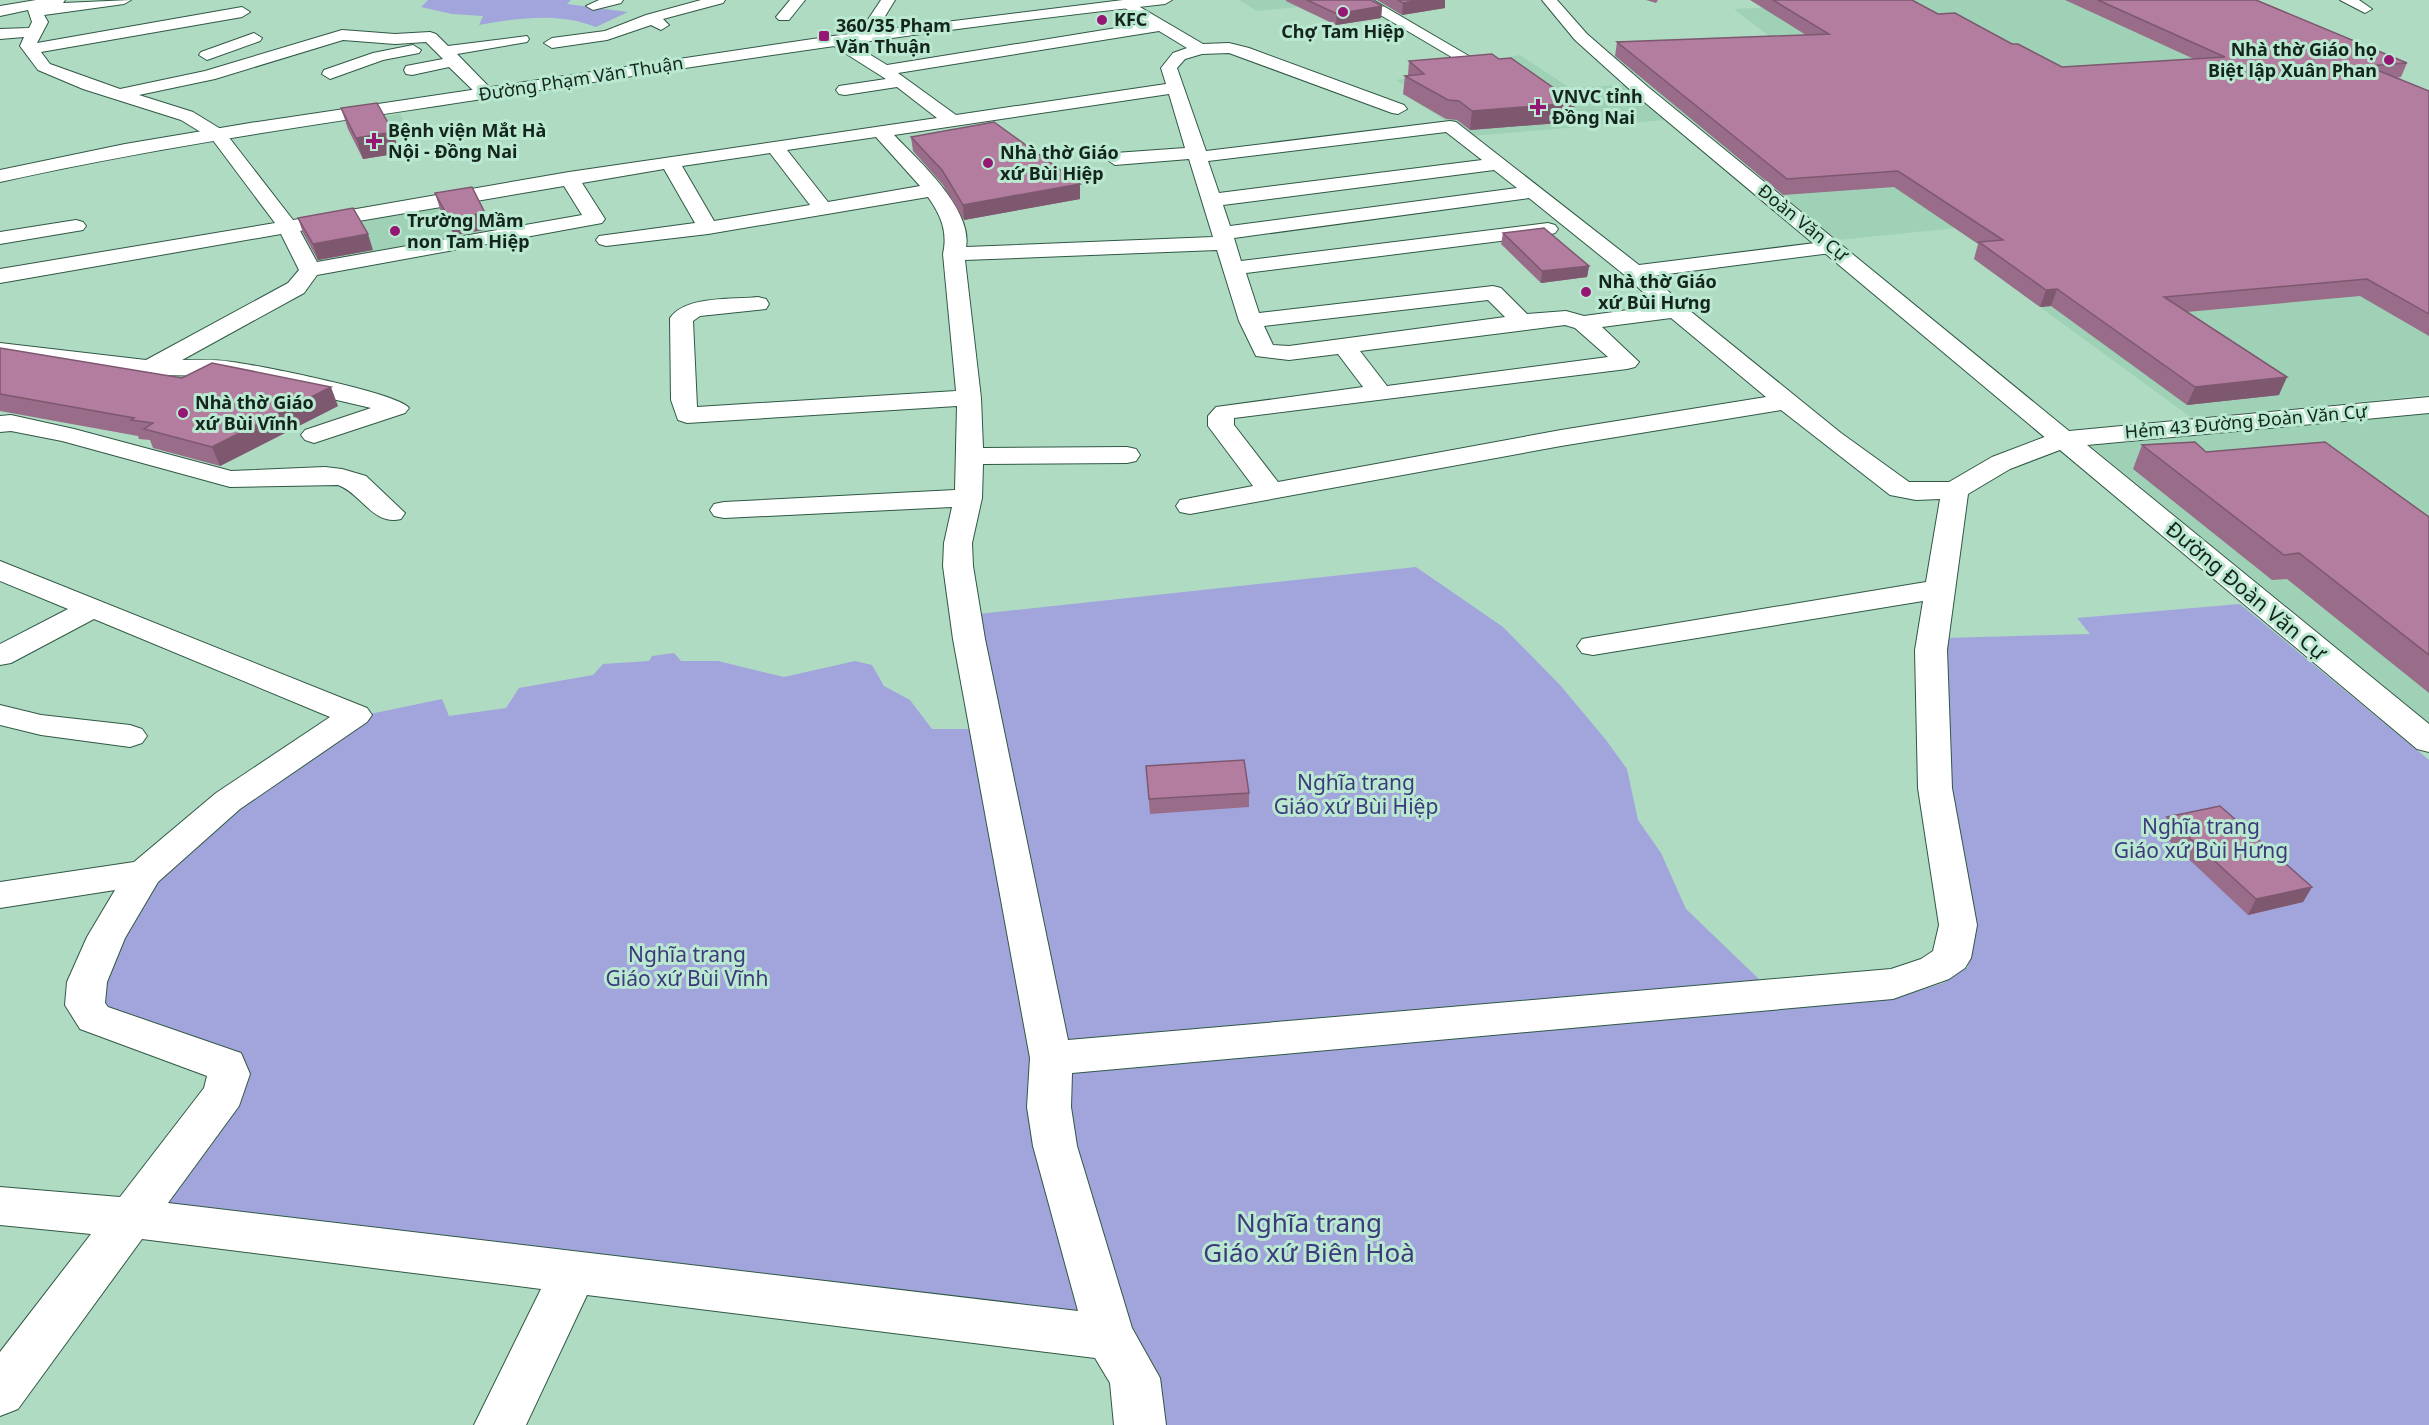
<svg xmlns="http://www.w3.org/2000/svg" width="2429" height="1425" viewBox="0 0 2429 1425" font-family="'Noto Sans',sans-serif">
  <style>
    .built { fill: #9ed1b6 }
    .green { fill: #a1a5dc }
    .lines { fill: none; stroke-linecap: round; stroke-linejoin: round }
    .street-casing { stroke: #305845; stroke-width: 2 }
    .secondary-casing { stroke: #305845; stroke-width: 2 }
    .primary-casing { stroke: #305845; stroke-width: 2 }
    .street { fill: #fff; fill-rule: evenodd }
    .secondary { fill: #fff; fill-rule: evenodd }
    .primary { fill: #fff; fill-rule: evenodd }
    .wall { fill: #996c89 }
    .shaded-wall { fill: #7d586f }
    .building { fill: #b27d9f; stroke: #7d586f; stroke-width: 1.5 }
    .poi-dot { fill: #931773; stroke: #bbe8d0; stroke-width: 2 }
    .labels { text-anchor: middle; stroke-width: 6; stroke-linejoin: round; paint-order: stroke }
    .far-poi-label { font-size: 18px; font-weight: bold; fill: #14251d; stroke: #bbe8d0; text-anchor: start }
    .far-street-label { font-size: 18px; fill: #14251d; stroke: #bbe8d0 }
    .street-label { font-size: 21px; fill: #14251d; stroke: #bbe8d0 }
    .park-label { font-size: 21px; fill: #3c3a7d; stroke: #bbe8d0 }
    .near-park-label { font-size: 26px; fill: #3c3a7d; stroke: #bbe8d0 }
  </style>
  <rect width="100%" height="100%" fill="#afdbc3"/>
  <path class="built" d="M1239,0H1356L1386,17L1336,25L1298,7L1257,11Z
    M1773,0H2220L2429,108V395L2192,418L1974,259L1997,256L1956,228L1837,240L1613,56L1786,49L1734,9L1777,7Z
    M1520,55L1570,88L1624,85L1665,120L1470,136L1403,94L1415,92L1396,80Z
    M400,114L412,134L391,138L400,153L363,159L345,123Z
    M473,197L492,235L318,265L298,228Z
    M2429,414V723L2091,446Z"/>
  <path class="green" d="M428,0H571L567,4L628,12L596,27C558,12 518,18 479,25L483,16L452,14L421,7Z
    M1416,567L1503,627L1560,685L1606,740L1627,769L1638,820L1661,853L1686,909L1762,982L1066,1043L978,614Z
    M2240,604L2429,760V1425H1161L1088,1204L1068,1107L1070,1071L1902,996L1943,983L1968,967L1976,928L1949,783L1946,638L2090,634L2077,618Z
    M674,653L681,661H718L784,677L855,661L872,665L884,686L910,700L932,729H973L1033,1059L1037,1153L1065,1262L1084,1317L160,1205L242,1096L248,1066L237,1052L110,1009L102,998L106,976L119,943L160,875L238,806L370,714L442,699L449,716L506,708L519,688L593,675L603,664L649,661L652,656Z"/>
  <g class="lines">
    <defs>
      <path id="street" d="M36,0H65L63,3L131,0L124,4L44,15L48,22L37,43L242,7L250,12L242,17L41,52L50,64L120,89L205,71L342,30L395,34L430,32L436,34L448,46L527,36L529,39L527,42L457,54L496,94L487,99L481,98L449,67L412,75L406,74L404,70L406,66L443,59L426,42L395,44L343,40L215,79L139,95L193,112L224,131L293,220L569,172L937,118L897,87L845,95L839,94L836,90L839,86L886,79L829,43L827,40L829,37H841L887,65L1147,23L1119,4L1128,0L1203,44L1229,43L1249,48L1404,105L1407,109L1398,114L1392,113L1229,53L1202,54L1185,59L1177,68L1206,151L1450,121L1456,122L1639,265L1831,241L1838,243L1842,247L1838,251L1831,253L1652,276L1684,306L1841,433L1909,482H1949L1992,457L2055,433L2064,431L2073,433L2077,439L2073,445L2010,469L1968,494L1947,650L1952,788L1977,925L1971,958L1965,968L1949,979L1893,999L1072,1073L1071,1107L1077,1146L1132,1328L1160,1378L1166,1425H1114L1110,1383L1095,1358L587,1295L526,1425H474L541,1289L142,1239L18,1409L0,1416V1352L91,1234L0,1225V1187L120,1197L204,1088L207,1076L80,1029L65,1005L67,982L87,937L115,890L0,908V882L134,862L216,793L330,717L94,619L11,663L0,665V644L68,609L0,581V561L367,708L372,715L367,722L240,809L158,882L125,938L107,982L105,1003L108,1007L241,1053L250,1074L239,1106L168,1203L1078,1311L1033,1146L1027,1107L1030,1058L953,639L943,566L944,543L952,507L724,518L714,516L710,510L714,504L724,502L955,490L957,406L687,423L678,420L671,400L670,318C686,295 733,300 758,297L766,299L769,304L766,309L700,316L693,321L697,407L956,391L943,254C948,232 941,215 928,197L708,234L606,246L599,244L596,240L599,236L695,223L664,169L582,183L605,219L602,223L317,275L304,293L182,360C199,360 216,359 232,362C258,365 398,393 409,408L405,413L314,443L305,440L301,435L305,430L371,408L234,376L150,375L0,357V343L146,360L288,283L299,270L281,234L0,283V269L275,223L212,139L181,120L83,89L38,70L20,46L24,37L0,39V29L29,28L32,22L28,10L0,16V6ZM1159,31L1187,48L1173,53L1161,68L1166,84L956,115L898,73ZM1169,94L1185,148L1115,153L1106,159L1115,165L1189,159L1213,237L966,247C973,209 918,160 894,135ZM1446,132L1482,160L1219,193L1208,161ZM876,137L920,186L828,202L787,150ZM770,153L810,205L714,221L682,166ZM1494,170L1517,188L1230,226L1223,205ZM564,186L582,215L317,262L300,231ZM1529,198L1627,277L1658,306L1584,316L1566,311L1527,314L1501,288L1493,286L1259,313L1246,273L1548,235L1555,233L1558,229L1555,225L1548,223L1241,261L1234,238ZM1217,250L1239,321L1256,356L1289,360L1338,354L1363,387L1216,407L1208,416V426L1253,486L1180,500L1176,506L1180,512L1190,514L1561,446L1781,410L1890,495L1916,500L1940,499L1926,582L1593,637L1582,639L1577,646L1582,653L1593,655L1923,601L1915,650L1918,788L1939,925L1933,951L1921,959L1891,969L1068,1040L985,639L973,566L972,543L982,498L983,464L1127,463L1136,461L1140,455L1136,449L1127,447L983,448L981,398L965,260ZM1488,300L1505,317L1289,346L1273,345L1264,326ZM1671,318L1766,397L1561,430L1278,482L1234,425V418L1627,369L1635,367L1639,362L1602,327ZM1565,325L1575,328L1608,357L1387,386L1360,351Z
        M599,0H623L621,3L593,10L586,6Z
        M701,0H725L723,3L663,19L669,25L661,30L651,25L607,40L552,48L544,43L552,38L605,31L646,15Z
        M790,0H805L789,20H779L776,17Z
        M881,0H895L871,39H859L857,36Z
        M1355,0H1373L1474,59L1466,64L1460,62Z
        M2340,0H2359L2372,9L2365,13Z
        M254,33L262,38L260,41L207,60L199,55L201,52Z
        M413,45L421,50L419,53L383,60L330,79L322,74L324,70L373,53Z
        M76,220L83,222L86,226L83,230L0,244V232Z
        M11,415L74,429L231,471L325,467L342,469L366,476L405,513L401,519C373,526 361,493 338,485L230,487L62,441L11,431L0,432V416Z
        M0,705L41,715L130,725L142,729L147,736L142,743L130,747L41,735L0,725Z"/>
      <path id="secondary" d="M1542,0H1557L1587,34L1648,87L2069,431L2429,397V413L2087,445L2429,724V752L2417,749L1636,95L1575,40Z"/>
      <path id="primary" d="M1123,0H1172L1165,4C943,28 723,62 502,96C334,122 166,145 0,182V170L125,144L250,123L833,36Z"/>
    </defs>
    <use href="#street" class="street-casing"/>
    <use href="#secondary" class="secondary-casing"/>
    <use href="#primary" class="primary-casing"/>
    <use href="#street" class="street"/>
    <use href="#secondary" class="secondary"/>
    <use href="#primary" class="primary"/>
  </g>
  <path class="wall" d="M1286,0H1371L1382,6L1381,18L1336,25L1286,1Z
    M1377,0H1445V8L1402,15Z
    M1646,0H1658L1656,3Z
    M1750,0H1912L1938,14L2012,44L2062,67L2194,59L2065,0H2256L2407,63L2401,77L2396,78L2429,91V336L2360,296L2187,312L2279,395L2187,405L2051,306L2040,307L1974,259L1978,244L1894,187L1783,195L1615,56L1617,42L1806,35Z
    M1409,61L1572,122L1470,130L1457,120L1446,119L1403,94L1405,76L1408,75Z
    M341,108L400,153L363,159L348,129Z
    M911,137L1080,199L964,220L943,185L913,151Z
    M435,193L485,213L489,229L454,235L440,209Z
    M298,218L373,250L318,260L303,233Z
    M1503,233L1589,266L1587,277L1541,283L1501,244Z
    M0,348L338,406L220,466L153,448L150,440L139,439L138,436L0,411Z
    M2142,445L2206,452L2429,517V693L2287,579L2272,580L2133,469Z
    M1146,766L1249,793V807L1150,814Z
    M2167,817L2312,887L2303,902L2248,915L2160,832Z"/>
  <path class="shaded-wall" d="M1421,0H1445V8L1402,15L1403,3Z
    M1382,6L1381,18L1336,25L1337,14Z
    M1575,103L1572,122L1470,130L1472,111Z
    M393,132L400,153L363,159L356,138Z
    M1080,184V199L964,220L963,205Z
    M485,213L489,229L454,235L449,219Z
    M368,234L373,250L318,260L313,244Z
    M1589,266L1587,277L1541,283L1542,271Z
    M2057,289L2051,306L2040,307L2046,290Z
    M2287,377L2279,395L2187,405L2195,387Z
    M331,387L338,406L220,466L212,447Z
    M2312,887L2303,902L2248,915L2256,899Z"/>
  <path class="building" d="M1307,0H1371L1382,6L1337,14Z
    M1398,0H1421L1403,3Z
    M1773,0H1912L1938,14L1955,13L2012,44H2018L2062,67L2225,57L2098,0H2256L2407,63L2367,66L2429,91V314L2367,279L2164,297L2287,377L2195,387L2057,289L2046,290L1979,242L2003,240L1898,171L1787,179L1617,42L1829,34Z
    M1492,54L1499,59L1511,58L1575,103L1472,111L1459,101L1448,100L1405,76L1424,74L1409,61Z
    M377,103L393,132L356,138L341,108Z
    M994,122L1080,184L963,205L942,170L911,137Z
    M472,187L485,213L449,219L435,193Z
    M353,208L368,234L313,244L298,218Z
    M1544,228L1589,266L1542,271L1503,233Z
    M0,348L182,378L212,363L331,387L212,447L144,429L153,423L131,420L134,418L0,394Z
    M2195,442L2206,452L2325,442L2429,517V655L2299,553L2284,555L2142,445Z
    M1244,760L1249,793L1149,799L1146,766Z
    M2220,806L2312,887L2256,899L2167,817Z"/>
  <g class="poi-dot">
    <circle cx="1343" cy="12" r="6"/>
    <circle cx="1102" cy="20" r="6"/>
    <rect x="818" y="30" width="12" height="12" rx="3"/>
    <circle cx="2389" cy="60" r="6"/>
    <path d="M1535 98h6v6h6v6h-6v6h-6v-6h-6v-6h6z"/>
    <path d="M371 132h6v6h6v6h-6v6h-6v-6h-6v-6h6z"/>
    <circle cx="988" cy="163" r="6"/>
    <circle cx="395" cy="231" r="6"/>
    <circle cx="1586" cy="292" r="6"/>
    <circle cx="183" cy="413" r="6"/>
  </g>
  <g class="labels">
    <g class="far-poi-label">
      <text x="1114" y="26">KFC</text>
      <text x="836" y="32">360/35 Phạm<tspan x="836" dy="21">Văn Thuận</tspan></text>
      <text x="1343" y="38" text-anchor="middle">Chợ Tam Hiệp</text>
      <text x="2377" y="56" text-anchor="end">Nhà thờ Giáo họ<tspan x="2377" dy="21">Biệt lập Xuân Phan</tspan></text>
      <text x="1552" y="103">VNVC tỉnh<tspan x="1552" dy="21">Đồng Nai</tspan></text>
      <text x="388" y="137">Bệnh viện Mắt Hà<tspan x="388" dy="21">Nội - Đồng Nai</tspan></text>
      <text x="1000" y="159">Nhà thờ Giáo<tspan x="1000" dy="21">xứ Bùi Hiệp</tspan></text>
      <text x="407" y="227">Trường Mầm<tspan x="407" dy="21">non Tam Hiệp</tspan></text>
      <text x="1598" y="288">Nhà thờ Giáo<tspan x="1598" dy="21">xứ Bùi Hưng</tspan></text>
      <text x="195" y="409">Nhà thờ Giáo<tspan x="195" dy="21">xứ Bùi Vĩnh</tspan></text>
    </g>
    <g class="far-street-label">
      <text transform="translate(581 79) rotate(-9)" y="6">Đường Phạm Văn Thuận</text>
      <text transform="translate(1803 223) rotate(39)" y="6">Đoàn Văn Cự</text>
      <text transform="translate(2246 422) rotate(-5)" y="6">Hẻm 43 Đường Đoàn Văn Cự</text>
    </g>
    <g class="street-label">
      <text transform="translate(2246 591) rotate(40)" y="7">Đường Đoàn Văn Cự</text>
    </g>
    <g class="park-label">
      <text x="1356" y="790">Nghĩa trang<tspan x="1356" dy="24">Giáo xứ Bùi Hiệp</tspan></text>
      <text x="2201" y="834">Nghĩa trang<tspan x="2201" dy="24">Giáo xứ Bùi Hưng</tspan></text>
      <text x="687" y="962">Nghĩa trang<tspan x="687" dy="24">Giáo xứ Bùi Vĩnh</tspan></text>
    </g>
    <g class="near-park-label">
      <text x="1309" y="1232">Nghĩa trang<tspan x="1309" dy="30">Giáo xứ Biên Hoà</tspan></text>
    </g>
  </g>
</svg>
